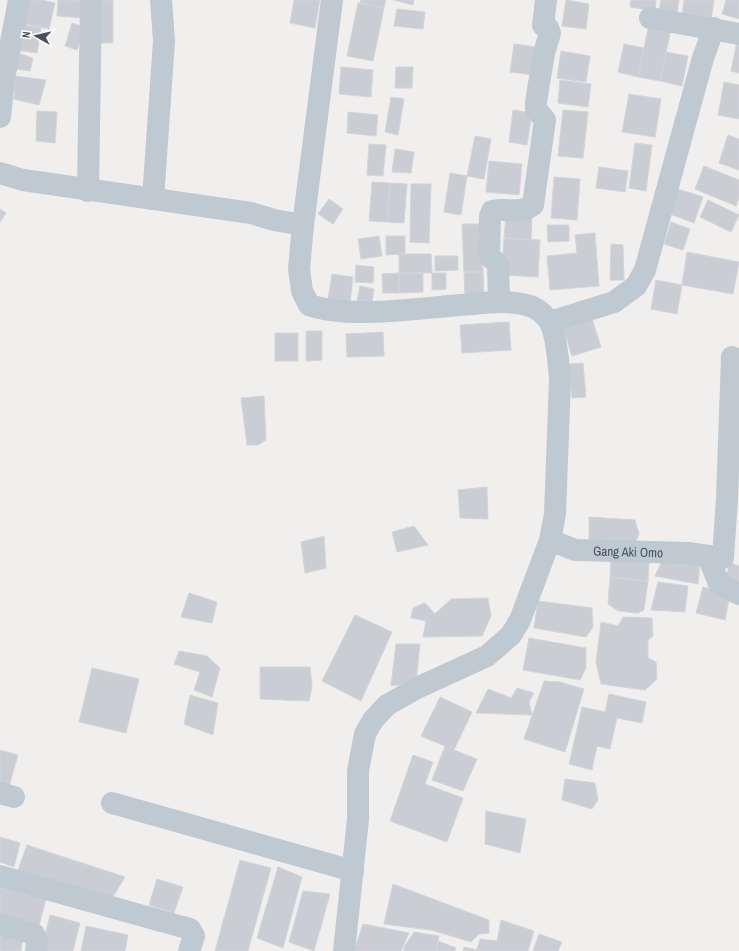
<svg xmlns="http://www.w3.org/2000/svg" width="739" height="951" viewBox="0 0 739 951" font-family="'Archivo Narrow',sans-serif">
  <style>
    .building { fill: #cbcdd4; stroke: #d2d5da }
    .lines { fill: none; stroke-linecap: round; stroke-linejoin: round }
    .minor { stroke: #bec9d1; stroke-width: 22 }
    .labels { text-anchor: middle; stroke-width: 3; stroke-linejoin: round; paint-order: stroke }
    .street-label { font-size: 13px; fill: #46525d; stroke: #fff }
  </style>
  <rect width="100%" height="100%" fill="#f1eeee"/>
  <path class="building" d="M24,0H42L55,3L49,29L20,23Z
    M58,0H83L82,18L57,16Z
    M94,0H113V43H94Z
    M294,0H320L315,28L290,23Z
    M361,0H386L384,8L360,3Z
    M394,0H414L413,5Z
    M566,0L589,4L586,29L562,26Z
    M631,0H656L655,11L630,7Z
    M661,0H679L677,13L659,10Z
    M684,0H714L711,20L682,16Z
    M726,0H739V19L722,14Z
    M358,3L384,8L373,61L347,56Z
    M397,9L425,12L423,29L394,26Z
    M72,23L84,27L77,50L65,46Z
    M18,24L41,28L37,53L14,50Z
    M649,24L671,29L660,81L638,77Z
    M737,41H739V73L731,71Z
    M514,44L537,47L534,75L510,72Z
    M624,44L644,48L638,77L618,72Z
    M12,51L33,58L30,71L8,68Z
    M561,51L590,56L586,82L557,78Z
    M666,52L688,56L682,86L660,81Z
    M341,67L373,70L371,97L339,94Z
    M396,67H413L412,88H395Z
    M15,76L46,80L39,105L14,99Z
    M560,80L591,84L588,107L558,103Z
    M724,82L739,85V119L718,115Z
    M629,94L661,99L655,137L622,132Z
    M391,97L404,99L398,135L385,132Z
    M513,110L532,113L527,145L509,142Z
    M563,110L588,112L583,158L558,156Z
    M37,111L57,112L55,143L36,141Z
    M348,112L378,115L376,136L347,133Z
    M728,135L739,139V170L719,163Z
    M475,136L491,139L484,179L467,176Z
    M635,143L652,145L646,191L629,188Z
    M369,144L386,145L383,176L367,175Z
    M395,149L414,152L411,173L392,172Z
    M489,161L522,164L519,195L486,192Z
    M704,166L739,180V198L736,206L695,189Z
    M599,167L628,171L625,192L596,188Z
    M450,173L467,176L461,215L444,212Z
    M554,177L580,179L577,220L551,218Z
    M372,182L390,183L387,222L369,221Z
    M390,183L407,184L404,223L387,222Z
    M411,184H431L429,243L410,242Z
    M675,188L703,197L694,223L667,213Z
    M329,199L343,209L333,224L318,214Z
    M708,200L739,215L731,232L700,217Z
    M0,209L6,213L0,222Z
    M506,214L532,216L531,240L504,238Z
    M671,222L690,229L683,250L664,244Z
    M462,224H481L483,272H464Z
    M547,225H569V241L548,242Z
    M595,233L599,286L550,290L547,256L577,253L575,235Z
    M379,236L382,256L361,259L358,239Z
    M386,236H405V254L386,255Z
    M504,238L540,240L538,277L502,275Z
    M611,244L623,245L624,280H610Z
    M687,252L739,262L733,294L682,285Z
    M399,254H431L432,273H399Z
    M435,256H458V270L435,271Z
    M356,265L374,267L373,283L355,282Z
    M464,272H483L484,297H465Z
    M399,273V293H383L382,274Z
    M399,273H423V292L399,293Z
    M432,273H446V289L432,290Z
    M332,274L353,277L350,303L328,300Z
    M656,280L682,285L677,314L651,309Z
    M360,286L374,289L372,303L357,300Z
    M592,319L601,347L572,356L563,328Z
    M509,322L511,350L462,353L460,325Z
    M306,331H322V360L306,361Z
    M383,332L384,356L347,357L346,334Z
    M275,333H298V361H275Z
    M583,363L586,397L572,398L569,364Z
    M264,396L266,440L258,445H247L241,398Z
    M487,487L488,519L460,518L458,490Z
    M589,517L635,520L639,534L633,548L589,543Z
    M414,526L428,545L397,552L392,532Z
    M324,536L326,568L305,573L301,542Z
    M611,559H649L648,581L610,577Z
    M663,559L700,562L698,584L655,576Z
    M731,563L739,566V588L723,582Z
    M610,577L648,581L644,610L638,613L618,611L608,604Z
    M658,582L688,586L685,612L651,610Z
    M703,587L730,594L725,620L696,613Z
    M189,593L217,602L212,623L181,617Z
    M488,598L491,616L482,636L423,637L426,621L411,618L413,608L425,603L435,614L451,599Z
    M538,601L592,608L593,627L586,637L534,628Z
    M355,615L392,632L361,701L322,681Z
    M623,617L652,618L653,636L648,640V658L656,662L657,679L645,690L601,684L596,662L601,622L618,626Z
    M529,638L586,648V668L580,680L523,670Z
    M396,644H420L416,682L391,686Z
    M179,651L207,656L220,668L212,697L194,690L200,672L174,664Z
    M260,667H310L312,686L309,701L260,699Z
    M92,668L139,679L126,733L79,722Z
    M544,681L560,682L584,689L565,752L524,739Z
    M517,688L534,693L529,702L532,715L476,713L488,689L511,698Z
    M609,694L646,702L642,723L617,718L610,749L597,746L592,770L569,764L582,707L605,712Z
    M190,695L218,703L213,735L184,724Z
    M440,697L472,712L454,750L477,759L463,791L432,780L445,746L421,736Z
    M0,750L18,755L9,786L0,784Z
    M413,755L433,762L425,784L463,798L447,842L390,821Z
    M565,779L595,783L598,800L592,809L562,800Z
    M486,811L526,819L520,853L485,844Z
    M0,837L20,843L14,867L0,862Z
    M27,845L125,877L111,900L18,870Z
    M240,860L271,868L248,951H215Z
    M278,867L302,877L283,948L257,938Z
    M157,879L183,887L174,913L149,905Z
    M393,884L489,920V933L479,934L471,942L431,930L384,924Z
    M0,888L46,899L38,929L0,919Z
    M303,891L330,894L314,951L289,942Z
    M50,915L80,923L73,951H41Z
    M501,920L534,931L528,951H463L464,947L477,950L480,939L497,941Z
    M363,924L409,933L401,951H354Z
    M86,926L128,935L125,951H81Z
    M414,932L439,936L436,951H404V947Z
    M0,934L23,938L21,951H0Z
    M539,934L562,942L558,951H533Z
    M438,941L456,948L455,951H436Z"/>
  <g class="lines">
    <g class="minor">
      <path d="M332,0L303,225L299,269L302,291L309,305C352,320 426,307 473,304C491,302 512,300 530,306C537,308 545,315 549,321C556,331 559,367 560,380L555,514L550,540L520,620L511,635L487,656L417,688L387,705L373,720L365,734L358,771V819L344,951"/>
      <path d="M650,18L739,34"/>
      <path d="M0,117L4,79L19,0"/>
      <path d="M0,173L23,180L251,213L274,220L303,225"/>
      <path d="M88,191L91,0"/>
      <path d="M153,199L164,41L161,0"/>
      <path d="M499,302L498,264L491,258L489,253L490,216L492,211C506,208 521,214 533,205L545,120L536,109V102L544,53L550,33L548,28L543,25L546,0"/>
      <path d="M550,322L614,302L636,286L645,270L703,58L714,28"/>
      <path id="s1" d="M550,540L575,550L688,553L723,558L727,498L732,357"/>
      <path d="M708,556L719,584L739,594"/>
      <path d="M0,793L14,797"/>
      <path d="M112,803L353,871"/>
      <path d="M0,876L190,929L194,936L189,951"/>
      <path d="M0,924L34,934L37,942L36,951"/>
    </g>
  </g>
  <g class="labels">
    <g class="street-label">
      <text dy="5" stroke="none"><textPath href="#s1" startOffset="80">Gang Aki Omo</textPath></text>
    </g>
  </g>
  <g transform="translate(36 36) rotate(278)" stroke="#ffffff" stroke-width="3" paint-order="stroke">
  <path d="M0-3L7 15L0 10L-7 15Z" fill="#46525d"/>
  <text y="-6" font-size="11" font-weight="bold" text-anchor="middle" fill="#46525d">N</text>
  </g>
</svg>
